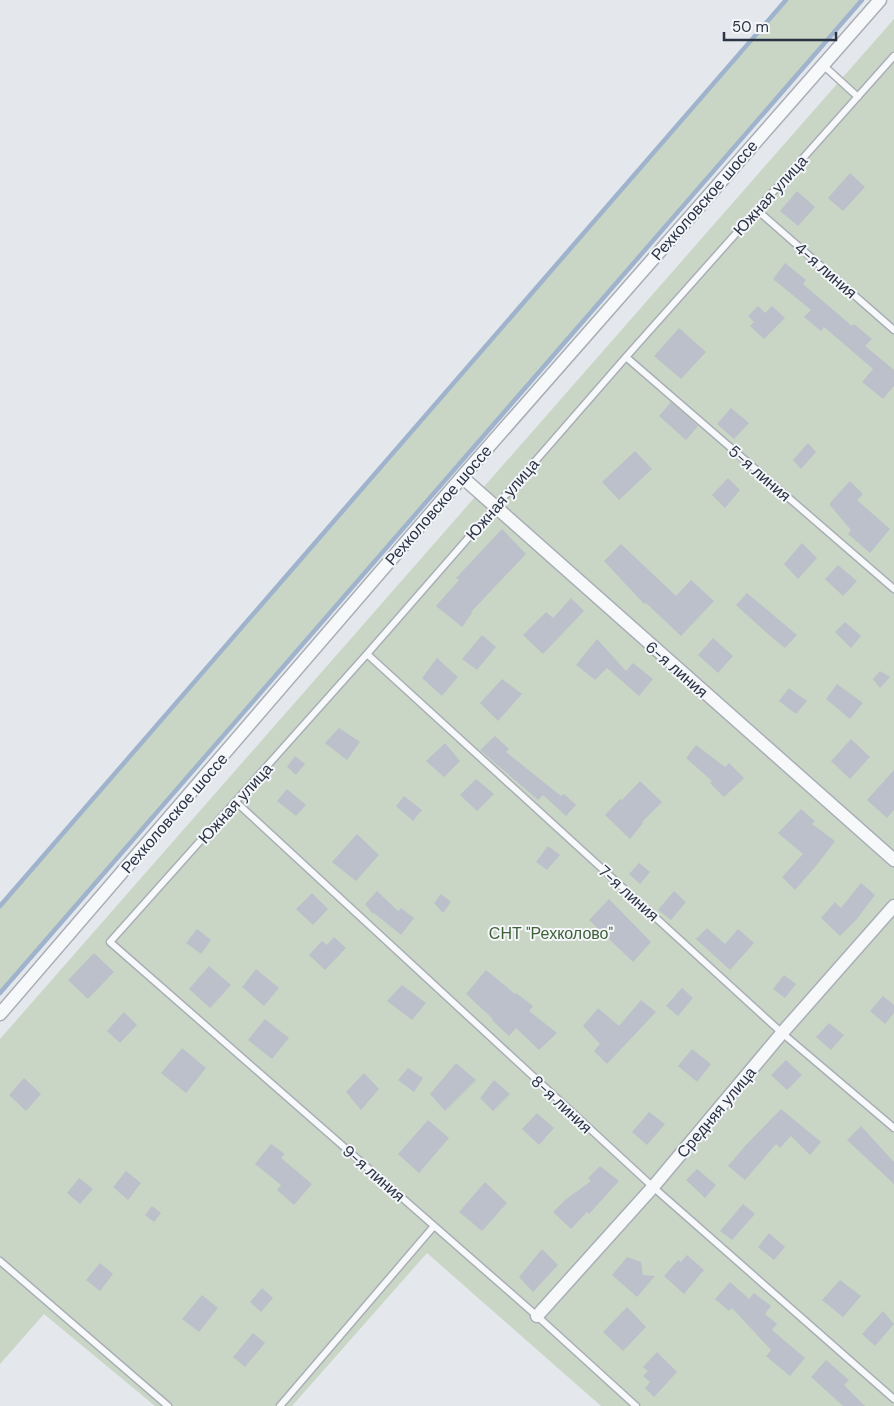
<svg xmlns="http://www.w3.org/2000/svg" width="894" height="1406" viewBox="0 0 894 1406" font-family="'DM Sans',sans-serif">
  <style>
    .green { fill: #c9d6c5 }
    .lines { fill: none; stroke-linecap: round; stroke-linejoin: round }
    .stream { stroke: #9fb4cc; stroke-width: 4.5 }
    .building { fill: #bbc0ca }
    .service-casing { stroke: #a9aeb7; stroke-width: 9 }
    .minor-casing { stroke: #a9aeb7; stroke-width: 15 }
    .service { stroke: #f7f8fa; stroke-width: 6 }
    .minor { stroke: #f7f8fa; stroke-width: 12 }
    .labels { text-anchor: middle; stroke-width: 4; stroke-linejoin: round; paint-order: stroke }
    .street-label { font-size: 16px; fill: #2b3445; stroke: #f4f6f9 }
    .park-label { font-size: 16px; fill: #3f6138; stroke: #f4f6f9 }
  </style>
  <rect width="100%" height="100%" fill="#e4e7ec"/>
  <path class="green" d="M786,0H862L0,993V906Z
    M894,19V1406H601L427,1253L292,1406H155L44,1314L0,1364V1039Z"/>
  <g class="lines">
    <path class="stream" d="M0,906L786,0
      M0,993L862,0"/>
  </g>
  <path class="building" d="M850,173L865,187L843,211L828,198Z
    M797,191L815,207L798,226L780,211Z
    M785,263L806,280L803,284L852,326L854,324L872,339L865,346L894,370V386L883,399L862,382L873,369L824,327L821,331L804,317L811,310L773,279Z
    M758,306L765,313L772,306L785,318L764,339L750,326L754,322L748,316Z
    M679,328L706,352L681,379L654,356Z
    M671,402L698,426L686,440L659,416Z
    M731,408L749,423L734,439L717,424Z
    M808,443L816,452L801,469L793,460Z
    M635,451L652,469L619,500L602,482Z
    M728,478L740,490L725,508L712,495Z
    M850,481L863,494L857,500L890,529L870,553L848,534L851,530L829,504Z
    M502,529L526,554L471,612L472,613L462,627L436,606L459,580L456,578Z
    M802,543L817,558L798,579L784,564Z
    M621,544L676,596L691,580L714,601L681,636L646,603L644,604L604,561Z
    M838,565L857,581L843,596L825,579Z
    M747,593L797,635L785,648L769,635L736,605Z
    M571,598L584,611L543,654L523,635L546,612L553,618Z
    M845,622L861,636L851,648L835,632Z
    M482,635L496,647L477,670L462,659Z
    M713,638L733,656L718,673L698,655Z
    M597,639L626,671L633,663L653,679L639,696L607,668L595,680L576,665Z
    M437,658L458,677L442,696L422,678Z
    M880,671L890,677L880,688L873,679Z
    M502,679L522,694L498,721L480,703Z
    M837,684L863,703L850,719L826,699Z
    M789,688L807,701L796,714L779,701Z
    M339,728L360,742L347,760L325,743Z
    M495,736L509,749L506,752L561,796L564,794L576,805L566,816L543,795L538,800L480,750Z
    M851,739L870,757L850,779L831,761Z
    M445,743L460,761L444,777L426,761Z
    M696,745L725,767L729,763L744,778L724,797L710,783L712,781L686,758Z
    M295,756L305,764L296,775L287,767Z
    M894,770V810L887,818L867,800Z
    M476,779L494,794L477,811L460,795Z
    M640,781L662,802L642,822L643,823L630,839L605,815L620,799L622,800Z
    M287,789L306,805L296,816L277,801Z
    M404,796L422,810L413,821L396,806Z
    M801,809L815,821L812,824L835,841L816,866L795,890L782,877L803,854L778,833Z
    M357,834L379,855L356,881L332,862Z
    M548,846L560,855L547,870L536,862Z
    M639,863L650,872L640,884L629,874Z
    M861,883L875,895L856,920L840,936L821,918L835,902L841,908Z
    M377,891L398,911L401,908L414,918L401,935L374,913L373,914L365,904Z
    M674,891L686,902L671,920L658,910Z
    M312,893L328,909L313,925L296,909Z
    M441,894L451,902L443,913L434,903Z
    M609,899L651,942L633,962L589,920Z
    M707,928L725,944L738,929L754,943L730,970L696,939Z
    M197,929L211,940L201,954L186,943Z
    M334,937L346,948L325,970L309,955L322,941L327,945Z
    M94,953L114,972L88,999L68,980Z
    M209,966L231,985L210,1008L189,989Z
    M256,969L279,988L264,1006L242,987Z
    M486,970L515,994L516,993L533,1006L529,1011L557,1033L539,1050L516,1028L509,1036L492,1020L493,1019L466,994Z
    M784,975L796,984L785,998L773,989Z
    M402,985L426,1003L412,1020L387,1001Z
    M682,988L693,998L678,1016L666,1006Z
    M883,996L894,1005V1013L885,1024L870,1011Z
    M641,1000L656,1012L607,1064L594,1051L600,1044L583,1026L598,1008L619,1026Z
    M124,1012L137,1025L120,1043L107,1031Z
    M265,1019L289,1038L272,1059L248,1040Z
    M829,1023L844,1035L831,1050L816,1037Z
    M182,1048L206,1068L186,1093L161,1073Z
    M692,1049L711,1064L697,1082L678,1066Z
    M786,1060L802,1075L787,1090L771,1075Z
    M456,1063L476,1080L445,1111L430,1094Z
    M408,1068L423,1078L414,1092L398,1080Z
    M364,1073L379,1089L361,1110L346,1092Z
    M24,1078L41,1094L26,1111L9,1095Z
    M494,1080L510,1094L493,1111L480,1098Z
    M781,1109L821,1142L810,1155L791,1136L780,1148L776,1144L745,1180L728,1166L745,1146Z
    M649,1112L665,1124L647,1145L632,1132Z
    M537,1113L554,1128L539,1145L522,1129Z
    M428,1120L449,1138L419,1173L398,1154Z
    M861,1126L894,1162V1184L847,1140Z
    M271,1144L285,1154L281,1158L312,1184L294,1205L277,1190L281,1185L255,1164Z
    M600,1166L619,1181L589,1214L587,1212L571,1229L553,1212L565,1200L591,1181L588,1178Z
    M697,1169L716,1185L705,1198L686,1180Z
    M126,1171L141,1183L128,1200L113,1187Z
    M79,1178L93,1189L80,1204L67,1193Z
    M485,1182L507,1203L482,1231L459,1212Z
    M743,1204L755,1214L732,1240L720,1231Z
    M152,1206L161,1213L154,1222L145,1215Z
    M769,1233L785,1247L774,1260L758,1247Z
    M542,1249L558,1265L533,1292L519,1277Z
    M687,1255L704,1270L684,1294L664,1276L678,1260L681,1262Z
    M627,1257L641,1262L643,1275L655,1276L637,1297L612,1275Z
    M100,1263L113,1274L100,1291L86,1280Z
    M840,1280L861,1296L843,1317L822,1300Z
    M730,1282L749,1299L754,1293L771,1306L765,1314L777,1324L772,1330L805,1358L790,1376L766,1356L771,1350L732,1308L729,1311L715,1299Z
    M262,1288L273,1298L261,1312L250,1302Z
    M202,1295L218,1308L199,1332L182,1319Z
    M627,1307L646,1327L623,1351L603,1332Z
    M883,1311L894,1324L875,1346L862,1334Z
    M253,1333L265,1343L245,1367L233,1357Z
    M657,1352L677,1372L654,1397L645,1388L650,1382L643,1376L648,1371L643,1367Z
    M826,1360L849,1380L844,1385L865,1406H843L811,1377Z"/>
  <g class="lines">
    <defs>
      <path id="service" d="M823,65L858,97
        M757,210L894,330
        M626,357L894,589
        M367,654L782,1033L894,1128
        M236,802L653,1187L894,1399
        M0,1261L168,1406
        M280,1406L434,1226
        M636,1406L537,1316L110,942L367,654L626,357L894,56"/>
      <path id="minor" d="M462,477L894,860
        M0,1014L462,477L880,0
        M537,1316L653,1187L782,1033L894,906"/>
    </defs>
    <use href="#service" class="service-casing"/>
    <use href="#minor" class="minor-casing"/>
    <use href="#service" class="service"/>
    <use href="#minor" class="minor"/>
  </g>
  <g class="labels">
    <g class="street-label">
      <text transform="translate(770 195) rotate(-48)" y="6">Южная улица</text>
      <text transform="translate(704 200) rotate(-49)" y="6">Рехколовское шоссе</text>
      <text transform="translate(826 270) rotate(41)" y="6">4-я линия</text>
      <text transform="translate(760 473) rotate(41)" y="6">5-я линия</text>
      <text transform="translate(502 499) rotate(-49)" y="6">Южная улица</text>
      <text transform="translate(438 505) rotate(-49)" y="6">Рехколовское шоссе</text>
      <text transform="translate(677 669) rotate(41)" y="6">6-я линия</text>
      <text transform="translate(235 803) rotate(-48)" y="6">Южная улица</text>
      <text transform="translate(174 813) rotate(-49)" y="6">Рехколовское шоссе</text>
      <text transform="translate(629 893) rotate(42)" y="6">7-я линия</text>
      <text transform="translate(562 1104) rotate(43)" y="6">8-я линия</text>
      <text transform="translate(716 1112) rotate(-50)" y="6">Средняя улица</text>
      <text transform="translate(374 1173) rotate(41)" y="6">9-я линия</text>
    </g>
    <g class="park-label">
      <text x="551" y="939">СНТ "Рехколово"</text>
    </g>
  </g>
  <path d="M724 32v8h112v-8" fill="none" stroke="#2b3445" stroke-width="2.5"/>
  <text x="732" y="32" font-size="15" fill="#2b3445" stroke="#f4f6f9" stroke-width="4" paint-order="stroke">50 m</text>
</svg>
